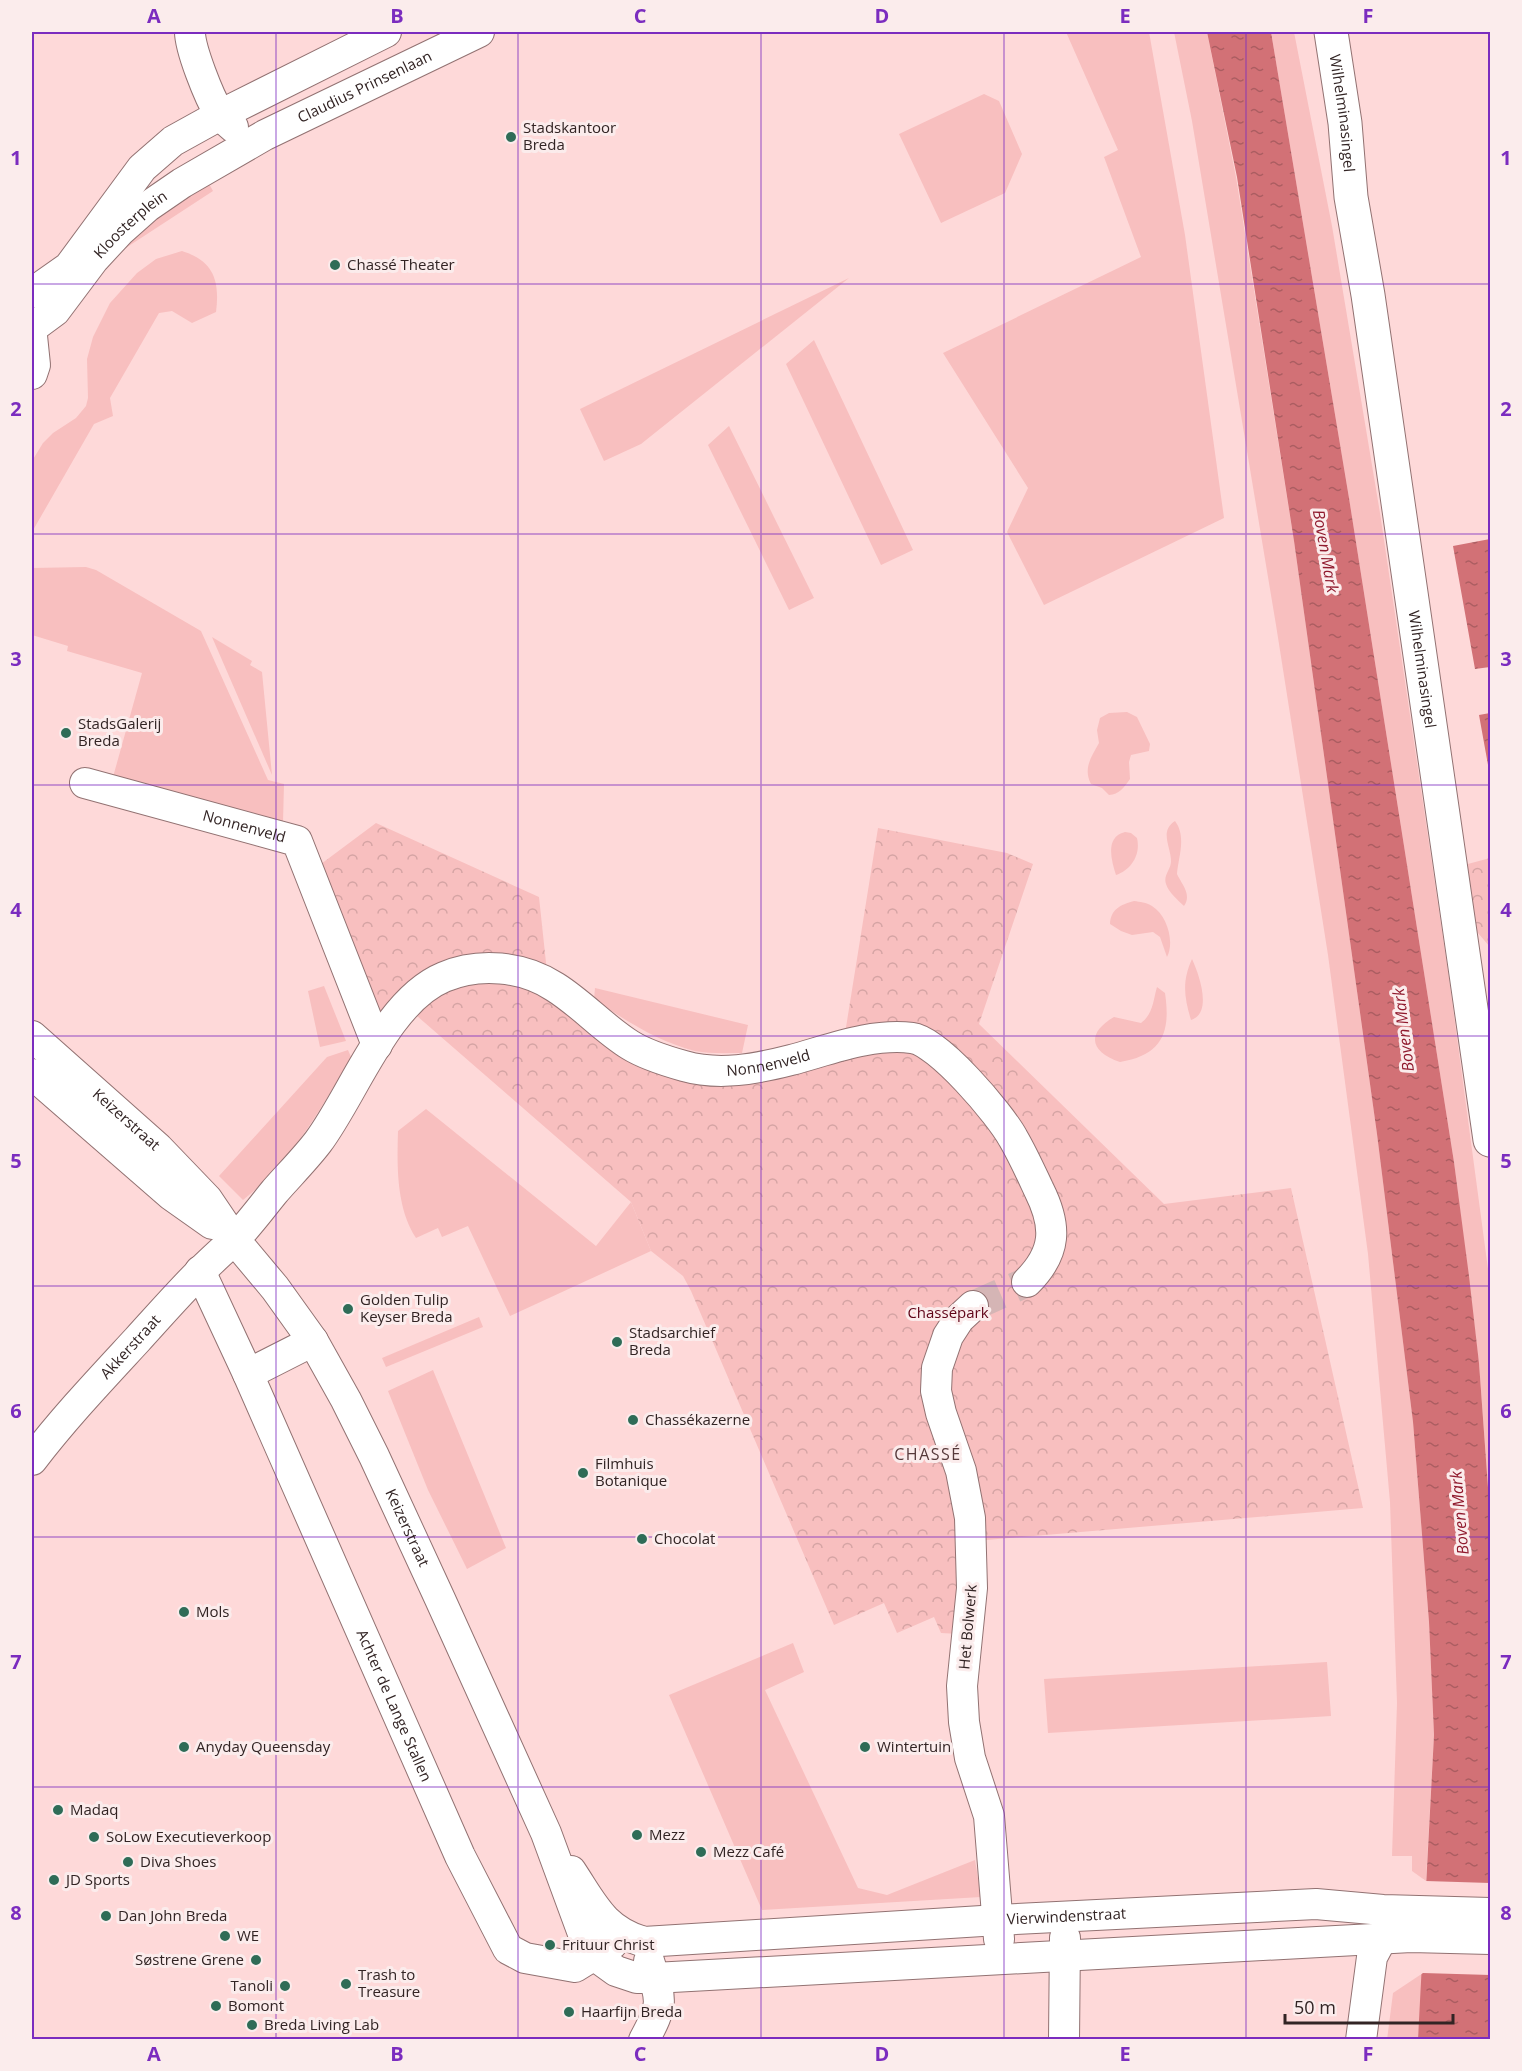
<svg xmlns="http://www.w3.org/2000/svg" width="1522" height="2071" viewBox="0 0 1522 2071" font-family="'Open Sans',sans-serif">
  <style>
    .green { fill: #f8bfbf }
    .park { fill: url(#park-crowns) }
    .water { fill: url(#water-ripples) }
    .pier { fill: #fed9d9 }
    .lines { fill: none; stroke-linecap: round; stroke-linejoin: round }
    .minor-tunnel { stroke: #d5b5b5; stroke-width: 30; stroke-dasharray: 30 15; stroke-linecap: butt }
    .minor-casing { stroke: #927272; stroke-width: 32 }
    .major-casing { stroke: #927272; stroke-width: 35 }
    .minor { stroke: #fff; stroke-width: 30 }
    .major { stroke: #fff; stroke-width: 33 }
    .grid { fill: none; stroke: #7b2cbf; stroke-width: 1.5; stroke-opacity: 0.55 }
    .poi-dot { fill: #2f6c57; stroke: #fbecec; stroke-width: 2 }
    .labels { text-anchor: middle; stroke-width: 6; stroke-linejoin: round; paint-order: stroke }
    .street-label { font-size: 15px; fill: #322424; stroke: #fbecec }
    .poi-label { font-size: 15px; fill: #322424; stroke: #fbecec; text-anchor: start }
    .park-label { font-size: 15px; fill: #5f0317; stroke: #fbecec }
    .water-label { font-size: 16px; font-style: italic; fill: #901a2e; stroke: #fbecec }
    .neighbourhood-label { font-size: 16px; letter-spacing: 1.5px; fill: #56393a; stroke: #fbecec }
    .neatline { fill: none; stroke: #7b2cbf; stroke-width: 2 }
    .grid-label { font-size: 20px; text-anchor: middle; font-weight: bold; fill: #7b2cbf }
  </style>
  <defs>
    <pattern id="park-crowns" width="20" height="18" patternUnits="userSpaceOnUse" patternTransform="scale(1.5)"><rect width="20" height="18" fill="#f8bfbf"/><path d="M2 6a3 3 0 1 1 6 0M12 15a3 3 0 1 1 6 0" fill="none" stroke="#d5a4a4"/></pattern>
    <pattern id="water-ripples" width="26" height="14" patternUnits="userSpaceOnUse" patternTransform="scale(1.5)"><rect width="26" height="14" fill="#d27176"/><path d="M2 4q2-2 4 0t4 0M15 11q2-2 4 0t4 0" fill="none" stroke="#ab5d61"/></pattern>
  </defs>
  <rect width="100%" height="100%" fill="#fed9d9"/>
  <path class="green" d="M1066,32H1149L1185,235L1224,518L1044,605L1007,532L1028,488L943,353L1141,257L1104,157L1118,150Z
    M1174,32H1207L1236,177L1294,541L1377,1134L1413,1422L1429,1622L1434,1735L1426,1881L1412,1871V1856H1392L1397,1703L1390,1502L1368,1254L1328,955L1276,625L1192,121Z
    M1271,32H1294L1332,226L1380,513L1449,978L1488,1269L1490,1291V1515L1479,1363L1454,1162L1349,498Z
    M984,94L999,101L1022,154L1005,193L941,223L899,134Z
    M207,180L213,191L118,253L144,228Z
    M182,251C214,261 220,281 216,312L192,323L172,311L159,313L110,398L113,416L94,424L32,532V461L43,443L53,433L76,418L86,406L88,398L87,359L93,337L110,303L137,273L156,259Z
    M849,278L641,444L604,461L580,409Z
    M814,340L913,550L881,565L786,364Z
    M729,426L814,598L789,610L708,445Z
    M86,567L96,570L201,631L268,780L284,784L283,822L113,777L142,673L67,651L68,646L32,635V568Z
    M212,637L252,661L250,665L262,672L272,775Z
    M1127,712L1137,717L1150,744L1149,751L1131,755L1129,762L1130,779C1125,786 1119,795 1109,795L1102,788L1091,784C1083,769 1091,757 1099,743L1097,730L1100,718L1109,713Z
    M1175,821C1187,837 1178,858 1177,874C1182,885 1192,894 1184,906C1177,899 1169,893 1166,884C1163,875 1171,870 1171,861C1171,847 1159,831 1175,821Z
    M1125,832L1131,833L1137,838C1141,855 1131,870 1116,875C1111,859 1105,837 1125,832Z
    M1134,901C1140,902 1146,902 1152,906C1167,915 1175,942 1167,957L1160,937L1153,932L1132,935L1121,931L1110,924C1111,909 1120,905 1134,901Z
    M1192,959C1199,974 1213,1013 1191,1020C1184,997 1182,981 1192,959Z
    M324,986L346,1041L320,1047L308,991Z
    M1157,987L1165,993C1171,1033 1162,1055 1120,1062C1091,1052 1085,1034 1114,1017L1141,1023C1153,1014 1153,1001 1157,987Z
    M595,988L748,1025L742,1053C727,1053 709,1054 695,1051C659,1042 624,1020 594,999Z
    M348,1050L351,1057C321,1109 291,1162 243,1200L219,1176L327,1057Z
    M426,1109L596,1246L631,1202L651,1251L510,1316L468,1226L442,1237L438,1228L416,1238C396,1208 397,1165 398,1131Z
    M479,1317L483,1327L386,1367L382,1358Z
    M433,1370L506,1548L467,1569L428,1490L388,1391Z
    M793,1643L804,1672L765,1690L858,1888L887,1895L975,1860L981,1897L762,1910L669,1695Z
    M1327,1662L1331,1716L1048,1733L1044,1679Z
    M1423,1973L1418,2039L1387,2040L1393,1993Z"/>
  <path class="park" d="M376,823L539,897L547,972L611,1024L698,1063L843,1046L878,828L1007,853L1033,864L979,1024L1164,1204L1291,1188L1363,1508L963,1542L959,1634L941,1633L934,1617L897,1633L884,1603L834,1625L691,1291L683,1276L651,1251L631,1202L394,996L377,1017L321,864Z
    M1490,858V947L1460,912L1453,868Z"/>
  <path class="water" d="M1207,32H1271L1349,498L1454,1162L1469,1276L1479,1363L1490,1515V2039H1418L1434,1735L1429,1622L1413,1422L1377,1134L1294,541L1237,177Z
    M1490,539V568L1488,569L1490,584V667L1475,669L1453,546Z
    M1490,713V776L1479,715Z"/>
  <path class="pier" d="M1423,1879L1426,1881L1490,1883V1975L1423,1973L1420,1975Z"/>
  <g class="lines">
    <path class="minor-tunnel" d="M973,1306L1027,1282"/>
    <defs>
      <g id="minor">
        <path d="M190,32C190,49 209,97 219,113C222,118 229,123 233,127"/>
        <path d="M32,293L69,267L142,168L173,141L220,115L386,32"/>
        <path id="s1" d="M32,328L55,311L94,259L120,231L147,207L182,183L265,135L479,32"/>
        <path d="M32,336L35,365L32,374"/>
        <path id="s2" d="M85,783L297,841L377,1045"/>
        <path id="s3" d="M32,1036L158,1148L207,1199L234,1239L275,1288L313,1341L346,1400L374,1456L440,1599L546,1833L585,1939L598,1958L616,1971L637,1978H654L1411,1937L1490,1939"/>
        <path d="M32,1074L171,1195L212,1224"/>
        <path id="s4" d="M200,1271L248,1374L460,1856L508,1949L525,1958L575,1967L612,1944"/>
        <path d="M973,1306L959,1319L948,1336L937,1368L936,1391L941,1413L961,1471L970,1518L972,1588L962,1686L964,1722L970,1758L989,1816L999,1939"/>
        <path d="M248,1374L313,1341"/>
        <path id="s5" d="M32,1460C64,1418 101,1379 137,1340C158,1317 179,1293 201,1271C211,1261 222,1251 233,1241C248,1226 261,1208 275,1191C289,1175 305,1159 318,1142C354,1094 386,1001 444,977C479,962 523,966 555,987C582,1004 603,1028 630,1045C646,1055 666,1061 684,1066C719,1076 756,1069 791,1060C829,1050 871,1033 912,1038C938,1041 1000,1114 1013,1138C1023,1155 1031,1173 1039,1190C1057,1226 1057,1252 1027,1282"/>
        <path id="s6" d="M571,1871C593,1904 603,1930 644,1942L998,1920L1316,1904L1383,1910L1490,1913"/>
        <path d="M644,2040C665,2002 661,2000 649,1961"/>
        <path d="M1064,2040L1065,1938"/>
        <path d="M1361,2040L1372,1957L1382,1938"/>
      </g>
      <g id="major">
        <path id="s7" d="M1331,32L1345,123L1351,197L1368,295L1490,1140"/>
      </g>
    </defs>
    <use href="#minor" class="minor-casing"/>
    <use href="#major" class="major-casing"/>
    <use href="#minor" class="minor"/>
    <use href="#major" class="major"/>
  </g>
  <path class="grid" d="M276,32V2040M518,32V2040M761,32V2040M1004,32V2040M1246,32V2040M32,284H1490M32,534H1490M32,785H1490M32,1036H1490M32,1286H1490M32,1537H1490M32,1787H1490"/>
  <g class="poi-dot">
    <circle cx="511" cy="137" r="6"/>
    <circle cx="335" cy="265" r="6"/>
    <circle cx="66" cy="733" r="6"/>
    <circle cx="348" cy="1309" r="6"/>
    <circle cx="617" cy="1342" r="6"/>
    <circle cx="633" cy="1420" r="6"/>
    <circle cx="583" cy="1473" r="6"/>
    <circle cx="642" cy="1539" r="6"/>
    <circle cx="184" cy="1612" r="6"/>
    <circle cx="184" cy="1747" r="6"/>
    <circle cx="865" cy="1747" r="6"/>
    <circle cx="58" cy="1810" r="6"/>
    <circle cx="637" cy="1835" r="6"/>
    <circle cx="94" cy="1837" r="6"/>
    <circle cx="701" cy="1852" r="6"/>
    <circle cx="128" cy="1862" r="6"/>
    <circle cx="54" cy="1880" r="6"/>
    <circle cx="106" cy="1916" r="6"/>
    <circle cx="225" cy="1936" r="6"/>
    <circle cx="550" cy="1945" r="6"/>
    <circle cx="256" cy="1960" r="6"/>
    <circle cx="346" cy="1984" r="6"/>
    <circle cx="285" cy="1986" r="6"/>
    <circle cx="216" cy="2006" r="6"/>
    <circle cx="569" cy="2012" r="6"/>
    <circle cx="252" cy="2025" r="6"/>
  </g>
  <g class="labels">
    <g class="street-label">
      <text dy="5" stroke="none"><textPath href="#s1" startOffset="417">Claudius Prinsenlaan</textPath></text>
      <text dy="5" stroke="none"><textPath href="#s7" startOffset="82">Wilhelminasingel</textPath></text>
      <text dy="5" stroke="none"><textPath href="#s1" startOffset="144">Kloosterplein</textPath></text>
      <text dy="5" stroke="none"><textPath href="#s7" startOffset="644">Wilhelminasingel</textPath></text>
      <text dy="5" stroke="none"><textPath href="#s2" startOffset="165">Nonnenveld</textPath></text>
      <text dy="5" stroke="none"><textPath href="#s5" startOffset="993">Nonnenveld</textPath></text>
      <text dy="5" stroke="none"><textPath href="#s3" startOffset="126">Keizerstraat</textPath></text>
      <text dy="5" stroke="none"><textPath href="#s5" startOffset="150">Akkerstraat</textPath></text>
      <text dy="5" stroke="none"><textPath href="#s3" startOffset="626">Keizerstraat</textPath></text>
      <text transform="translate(968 1627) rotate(-85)" y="5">Het Bolwerk</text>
      <text dy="5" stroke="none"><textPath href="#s4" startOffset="476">Achter de Lange Stallen</textPath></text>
      <text dy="5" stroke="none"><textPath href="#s6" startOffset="528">Vierwindenstraat</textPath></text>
    </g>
    <g class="poi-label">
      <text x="523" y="133">Stadskantoor<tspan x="523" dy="17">Breda</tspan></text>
      <text x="347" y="270">Chassé Theater</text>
      <text x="78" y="729">StadsGalerij<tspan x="78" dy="17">Breda</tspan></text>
      <text x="360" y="1305">Golden Tulip<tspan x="360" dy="17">Keyser Breda</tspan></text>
      <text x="629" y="1338">Stadsarchief<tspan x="629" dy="17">Breda</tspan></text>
      <text x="645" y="1425">Chassékazerne</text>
      <text x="595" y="1469">Filmhuis<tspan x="595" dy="17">Botanique</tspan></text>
      <text x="654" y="1544">Chocolat</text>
      <text x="196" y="1617">Mols</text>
      <text x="196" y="1752">Anyday Queensday</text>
      <text x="877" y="1752">Wintertuin</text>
      <text x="70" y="1815">Madaq</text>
      <text x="649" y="1840">Mezz</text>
      <text x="106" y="1842">SoLow Executieverkoop</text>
      <text x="713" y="1857">Mezz Café</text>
      <text x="140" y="1867">Diva Shoes</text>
      <text x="66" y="1885">JD Sports</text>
      <text x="118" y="1921">Dan John Breda</text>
      <text x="237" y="1941">WE</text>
      <text x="562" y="1950">Frituur Christ</text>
      <text x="244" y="1965" text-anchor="end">Søstrene Grene</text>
      <text x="358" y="1980">Trash to<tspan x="358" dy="17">Treasure</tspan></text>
      <text x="273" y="1991" text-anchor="end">Tanoli</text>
      <text x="228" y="2011">Bomont</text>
      <text x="581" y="2017">Haarfijn Breda</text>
      <text x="264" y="2030">Breda Living Lab</text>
    </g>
    <g class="park-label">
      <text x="948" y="1318">Chassépark</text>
    </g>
    <g class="water-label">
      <text transform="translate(1326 551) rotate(80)" y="6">Boven Mark</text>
      <text transform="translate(1403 1030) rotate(-97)" y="6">Boven Mark</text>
      <text transform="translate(1459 1513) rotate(-95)" y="6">Boven Mark</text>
    </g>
    <g class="neighbourhood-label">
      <text x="928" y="1460">CHASSÉ</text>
    </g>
  </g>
  <rect width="1522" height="2071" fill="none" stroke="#fbecec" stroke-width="66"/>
  <path d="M1285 2014v9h168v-9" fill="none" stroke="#322424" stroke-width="3"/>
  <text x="1294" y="2014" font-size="18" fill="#322424" stroke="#fbecec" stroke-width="4.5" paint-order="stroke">50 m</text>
  <rect x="33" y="33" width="1456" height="2005" class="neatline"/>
  <g class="grid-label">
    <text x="154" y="23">A</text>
    <text x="397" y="23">B</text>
    <text x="640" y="23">C</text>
    <text x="882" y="23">D</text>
    <text x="1125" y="23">E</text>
    <text x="1368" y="23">F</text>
    <text x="16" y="165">1</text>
    <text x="1506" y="165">1</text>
    <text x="16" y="416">2</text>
    <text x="1506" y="416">2</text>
    <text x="16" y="666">3</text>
    <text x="1506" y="666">3</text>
    <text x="16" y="917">4</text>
    <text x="1506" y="917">4</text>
    <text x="16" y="1168">5</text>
    <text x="1506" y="1168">5</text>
    <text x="16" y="1418">6</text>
    <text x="1506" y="1418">6</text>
    <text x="16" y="1669">7</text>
    <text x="1506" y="1669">7</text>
    <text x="16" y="1920">8</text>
    <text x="1506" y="1920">8</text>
    <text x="154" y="2061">A</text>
    <text x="397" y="2061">B</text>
    <text x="640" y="2061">C</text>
    <text x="882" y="2061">D</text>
    <text x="1125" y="2061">E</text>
    <text x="1368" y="2061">F</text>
  </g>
</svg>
